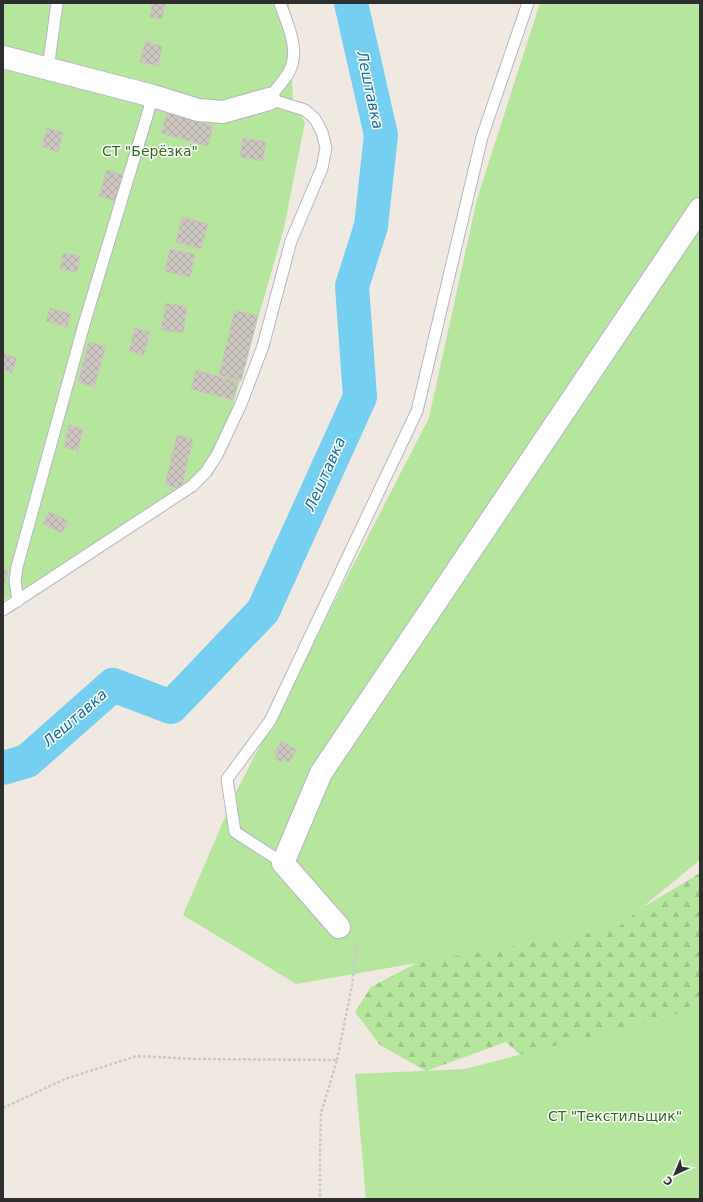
<svg xmlns="http://www.w3.org/2000/svg" width="703" height="1202" viewBox="0 0 703 1202" font-family="'DejaVu Sans',sans-serif">
  <style>
    .forest { fill: url(#forest-firs) }
    .park { fill: #b6e59e }
    .lines { fill: none; stroke-linecap: round; stroke-linejoin: round }
    .river { stroke: #75cff0; stroke-width: 34 }
    .building { fill: url(#building-cross-hatch); stroke: #cbc5ba }
    .lane-casing { stroke: #b4b7c1; stroke-width: 13 }
    .street-casing { stroke: #b4b7c1; stroke-width: 24 }
    .path { stroke: #c9c9c9; stroke-width: 2.5; stroke-dasharray: 3 2; stroke-linecap: butt }
    .lane { stroke: #fff; stroke-width: 11 }
    .street { stroke: #fff; stroke-width: 22 }
    .labels { text-anchor: middle; stroke-width: 3; stroke-linejoin: round; paint-order: stroke }
    .park-label { font-size: 14px; fill: #2c6e1b; stroke: #fff }
    .water-label { font-size: 15px; font-style: italic; fill: #0d6fa3; stroke: #fff }
  </style>
  <defs>
    <pattern id="forest-firs" width="22" height="20" patternUnits="userSpaceOnUse"><rect width="22" height="20" fill="#b6e59e"/><path d="M5 1l3.5 6h-7zM16 11l3.5 6h-7z" fill="#9dc588"/></pattern>
    <pattern id="building-cross-hatch" width="8" height="8" patternUnits="userSpaceOnUse"><rect width="8" height="8" fill="#cbc7bf"/><path d="M0 0l8 8M0 8l8-8" fill="none" stroke="#afaba4"/></pattern>
  </defs>
  <rect width="100%" height="100%" fill="#efe9e1"/>
  <path class="forest" d="M700,873V1051L548,1080L506,1042L426,1071L380,1045L355,1012L371,987L432,955L622,920Z"/>
  <path class="park" d="M3,3H289L293,103L305,122L284,228L213,475L3,601Z
    M540,3H700V860L617,928L296,984L183,915L235,794L429,418L477,199Z
    M700,1008V1199H366L355,1074L465,1069Z"/>
  <g class="lines">
    <path class="river" d="M3,768L27,761L113,685L171,707L263,611L360,397L352,286L371,226L381,135L351,3"/>
  </g>
  <path class="building" d="M152,3H165L162,19L150,17Z
    M145,42L162,46L158,66L140,62Z
    M167,113L213,126L208,146L161,133Z
    M47,128L63,132L58,152L42,147Z
    M243,138L266,142L263,161L240,157Z
    M107,170L123,175L115,201L99,196Z
    M182,217L208,224L201,249L176,242Z
    M170,249L195,254L190,277L165,271Z
    M63,253L80,256L77,272L60,269Z
    M166,303L187,307L183,333L161,330Z
    M50,308L71,314L67,327L46,321Z
    M235,310L258,316L241,381L219,375Z
    M135,328L150,332L144,355L129,351Z
    M89,342L106,347L94,387L78,382Z
    M3,353L17,358L12,373L3,370Z
    M196,370L238,382L233,400L191,389Z
    M69,425L83,429L78,451L64,447Z
    M177,435L193,439L181,489L165,485Z
    M49,511L68,521L62,533L43,524Z
    M3,570L8,571L3,587Z
    M282,741L296,750L289,762L283,759L281,762L275,758L277,755L274,753Z"/>
  <g class="lines">
    <defs>
      <path id="lane" d="M48,69L57,3
        M18,601L15,581L17,567L85,321L153,96
        M3,610L192,486L206,472L217,455L241,404L263,346L291,241L322,168L326,148L322,132L315,119L305,110L269,99C275,90 284,81 289,72C301,50 287,24 280,3
        M283,863L235,832L227,779L270,721L417,411L482,137L528,3"/>
      <path id="street" d="M3,57L153,96L198,110L223,112L269,99
        M339,927L283,863L321,773L700,209"/>
    </defs>
    <use href="#lane" class="lane-casing"/>
    <use href="#street" class="street-casing"/>
    <path class="path" d="M337,1060L352,985L357,945L353,940
      M3,1108L65,1079L137,1056L198,1059L337,1060L321,1113L320,1154V1199"/>
    <use href="#lane" class="lane"/>
    <use href="#street" class="street"/>
  </g>
  <g class="labels">
    <g class="park-label">
      <text x="150" y="156">СТ "Берёзка"</text>
      <text x="615" y="1121">СТ "Текстильщик"</text>
    </g>
    <g class="water-label">
      <text transform="translate(370 90) rotate(78)" y="5">Лештавка</text>
      <text transform="translate(325 474) rotate(-66)" y="5">Лештавка</text>
      <text transform="translate(75 718) rotate(-41)" y="5">Лештавка</text>
    </g>
  </g>
  <rect width="703" height="1202" fill="none" stroke="#2e2e2e" stroke-width="8"/>
  <g transform="translate(675 1174) rotate(224)" stroke="#ffffff" stroke-width="3" paint-order="stroke">
  <path d="M0-3L7 15L0 10L-7 15Z" fill="#2e2e2e"/>
  <text y="-6" font-size="11" font-weight="bold" text-anchor="middle" fill="#2e2e2e">С</text>
  </g>
</svg>
